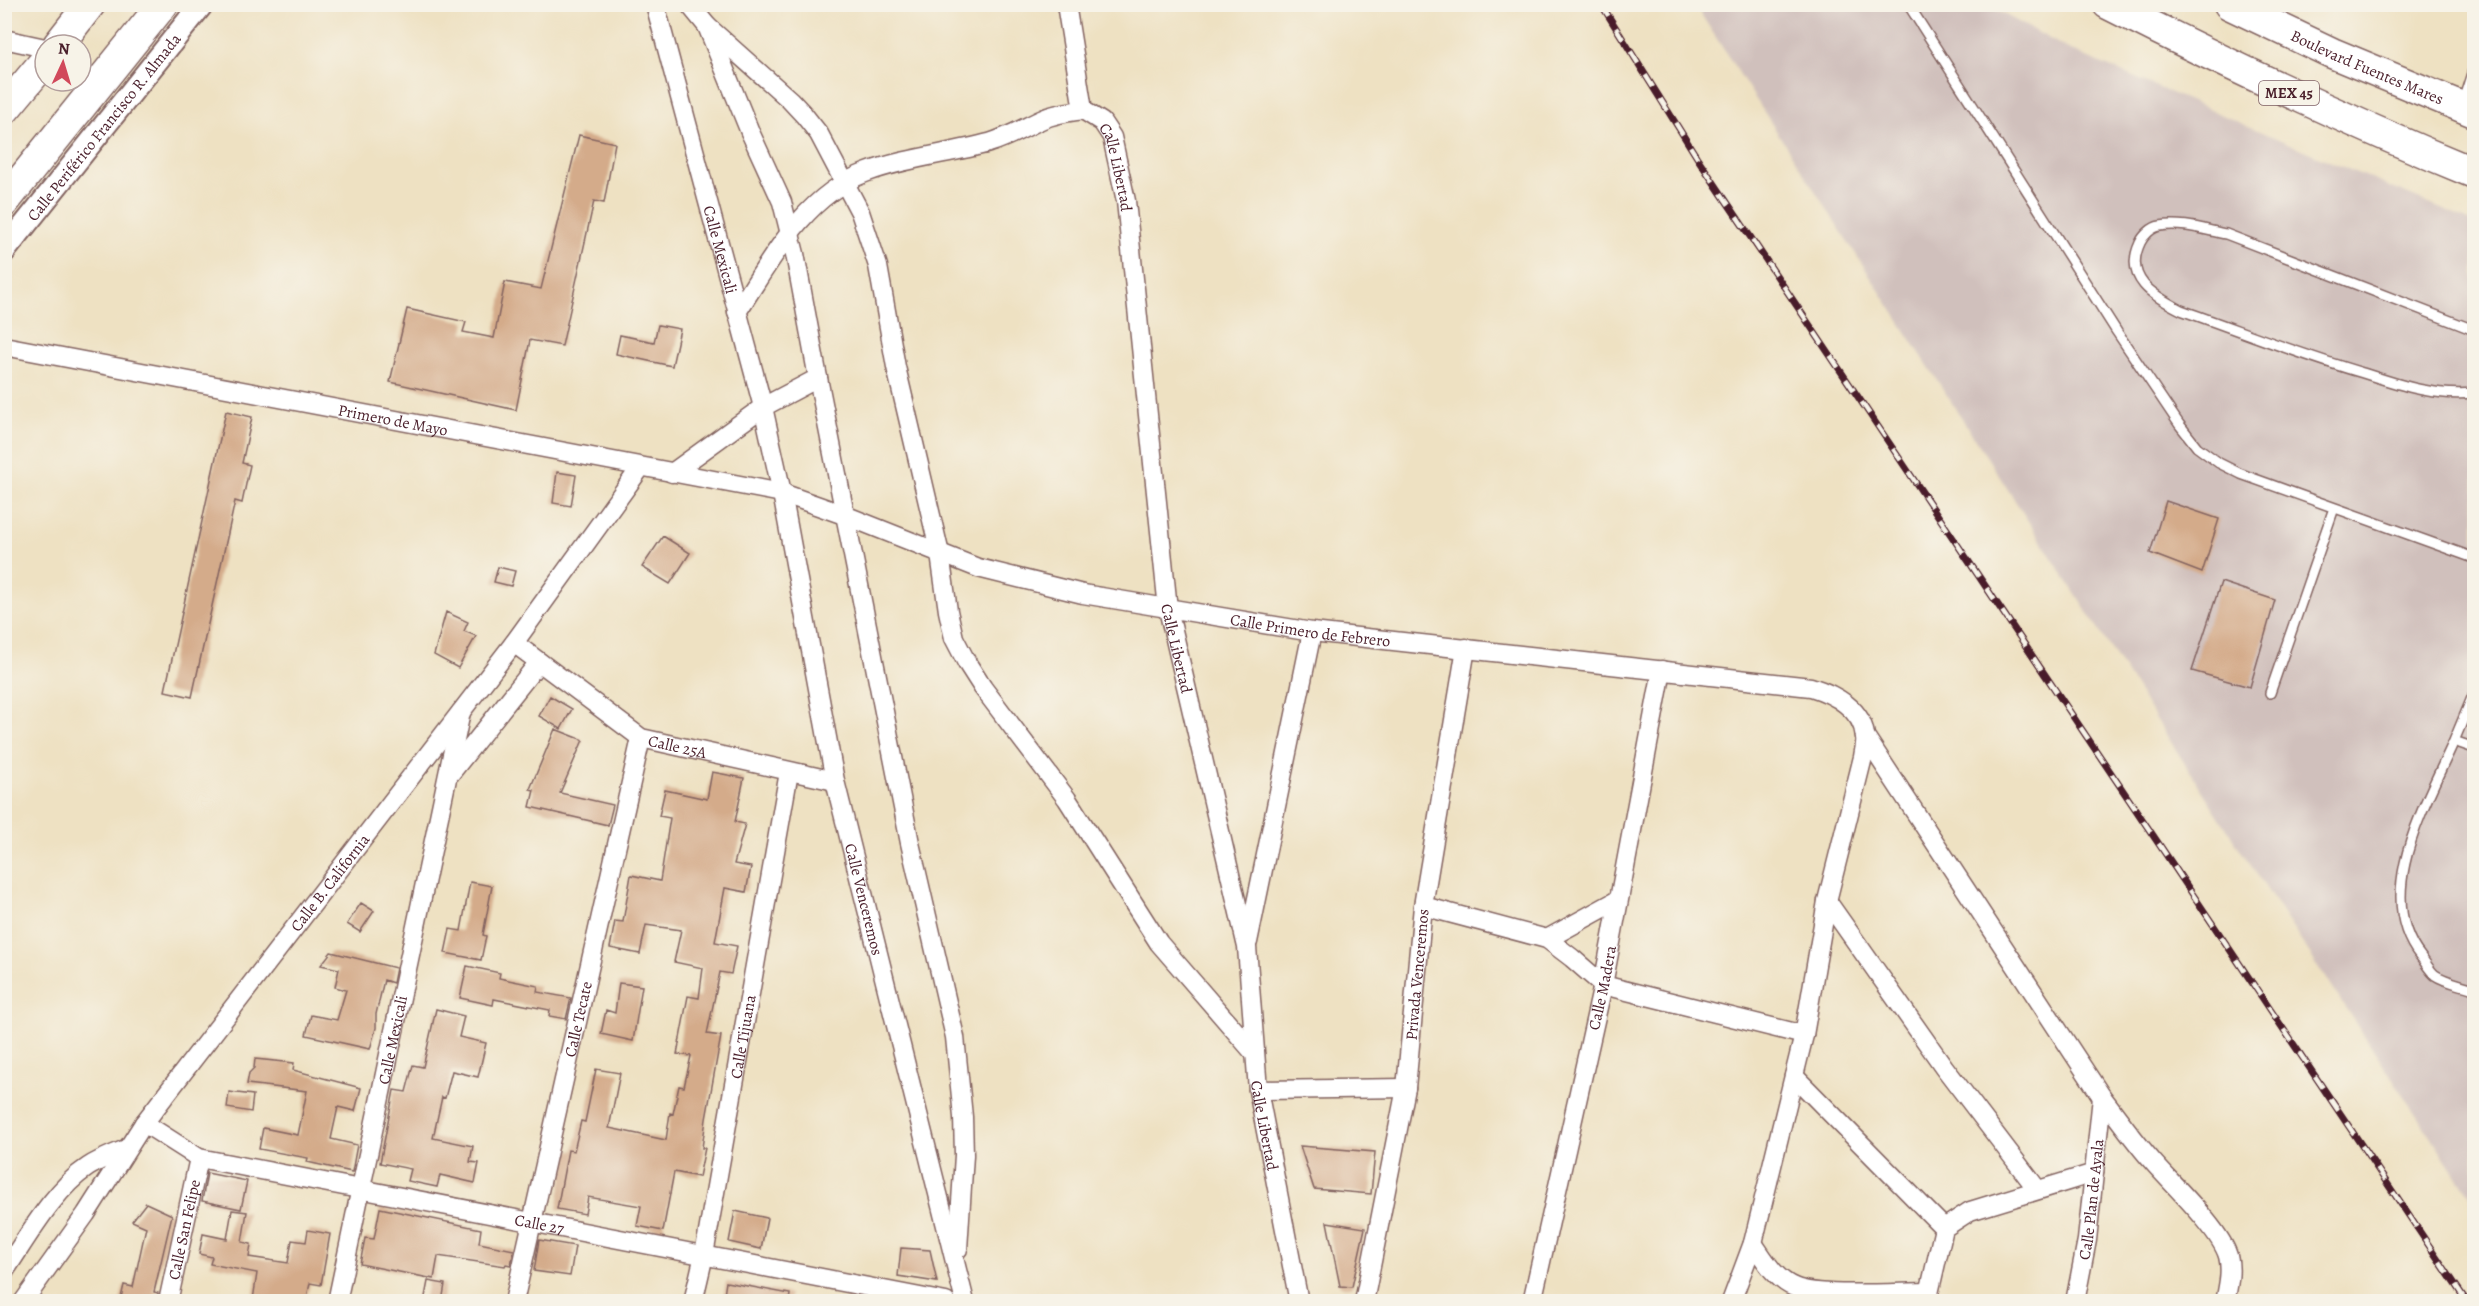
<svg xmlns="http://www.w3.org/2000/svg" width="2479" height="1306" viewBox="0 0 2479 1306" font-family="Alegreya,serif">
  <style>
    .industrial { fill: #d0c0bc }
    .building { fill: #d4ab8a }
    .lines { fill: none; stroke-linecap: round; stroke-linejoin: round }
    .service-casing { stroke: #836360; stroke-width: 12 }
    .minor-casing { stroke: #836360; stroke-width: 21 }
    .tertiary-casing { stroke: #836360; stroke-width: 26 }
    .trunk-casing { stroke: #836360; stroke-width: 33 }
    .service { stroke: #fff; stroke-width: 9 }
    .minor { stroke: #fff; stroke-width: 18 }
    .tertiary { stroke: #fff; stroke-width: 22 }
    .trunk { stroke: #fff; stroke-width: 30 }
    .rail-casing { stroke: #4a1f2b; stroke-width: 7 }
    .rail { stroke: #f7f3e8; stroke-width: 4.5; stroke-dasharray: 14; stroke-linecap: butt }
    .labels { text-anchor: middle; stroke-width: 4.5; stroke-linejoin: round; paint-order: stroke }
    .shield { fill: #f7f3e8; stroke: #7e5f64; stroke-width: 1.5 }
    .shield-label { font-size: 15px; font-weight: bold; fill: #4a1f2b }
    .street-label { font-size: 16px; fill: #4a1f2b; stroke: #f7f3e8 }
  </style>
  <rect width="100%" height="100%" fill="#f7f3e8"/>
  <filter id="ink" filterUnits="userSpaceOnUse"><feTurbulence type="fractalNoise" baseFrequency=".0167" numOctaves="2"/><feDisplacementMap in="SourceGraphic" scale="12" xChannelSelector="R" yChannelSelector="G"/><feConvolveMatrix kernelMatrix="1 2 1 2 8 2 1 2 1" color-interpolation-filters="sRGB"/></filter>
  <filter id="wash" filterUnits="userSpaceOnUse"><feTurbulence type="fractalNoise" baseFrequency=".008" numOctaves="4" result="noise"/><feDisplacementMap in="SourceGraphic" scale="24" xChannelSelector="R" yChannelSelector="G"/><feGaussianBlur stdDeviation="1.35" result="paint"/><feColorMatrix in="noise" values="0 0 0 0 0 0 0 0 0 0 0 0 0 0 0 0 0 1.4 0 .05"/><feComposite in="paint" operator="in"/></filter>
  <g filter="url(#wash)">
    <rect width="100%" height="100%" fill="#eee1c2"/>
    <path class="industrial" d="M1695,5H1987L2068,49L2474,223V1202L2240,849Z"/>
    <g id="blocks">
      <path class="building" d="M579,135L615,143L604,203L594,201L562,346L530,340L516,410L390,382L407,309L466,322L463,332L494,338L505,282L541,289Z
        M658,325L680,329L672,366L616,354L620,335L654,342Z
        M226,411L252,417L242,463L250,465L242,503L235,501L192,697L165,691Z
        M557,472L576,475L571,506L553,503Z
        M2166,501L2219,519L2202,573L2150,553Z
        M663,536L690,553L670,584L642,567Z
        M498,567L515,571L511,586L494,582Z
        M2221,582L2275,600L2250,687L2192,671Z
        M446,612L468,622L464,631L476,636L458,668L434,655Z
        M550,696L572,709L561,729L539,716Z
        M555,729L583,740L560,793L613,805L608,825L530,807L534,790L530,789Z
        M712,772L744,778L735,822L745,824L734,864L751,867L746,892L725,888L715,942L737,946L731,974L720,972L707,1034L721,1036L706,1119L702,1148H705L699,1177L674,1172L663,1231L637,1226L641,1206L588,1197L585,1214L557,1209L568,1150L574,1151L581,1121L585,1122L596,1069L620,1073L609,1128L666,1140L670,1113L673,1114L679,1086L684,1087L691,1056L677,1054L688,996L699,998L703,968L674,962L681,930L646,925L640,954L610,948L615,921L623,922L631,875L660,881L670,818L659,816L665,790L707,799Z
        M470,882L492,886L483,935L486,936L481,960L445,953L450,929L461,931Z
        M361,903L374,911L360,932L347,924Z
        M331,952L396,968L393,983L384,980L376,1014V1028L370,1049L306,1035L311,1015L337,1020L346,990L335,987L339,969L321,965Z
        M467,966L500,973L499,978L538,986L537,992L571,998L566,1019L549,1016L550,1010L494,999L493,1005L460,998Z
        M619,983L642,986L633,1041L601,1034L606,1010L615,1013Z
        M436,1009L464,1016L459,1037L486,1043L478,1077L452,1071L445,1098L442,1097L433,1138L473,1146L470,1162L479,1163L475,1183L440,1175L437,1187L408,1181L411,1169L380,1163L394,1090L406,1092L413,1065L423,1067Z
        M255,1059L294,1063L293,1070L361,1088L355,1111L338,1107L331,1139L357,1145L352,1172L307,1162L308,1158L259,1149L263,1128L298,1135L307,1091L247,1084L249,1073L254,1068Z
        M229,1092L253,1095L251,1112L227,1108Z
        M1300,1146L1375,1152L1371,1194L1314,1189Z
        M207,1173L247,1181L241,1209L202,1201Z
        M146,1203L172,1215L154,1292L158,1293L157,1302H120L124,1285L133,1287L146,1227L132,1221Z
        M380,1208L481,1229L479,1243L514,1250L511,1265L506,1264L505,1266L438,1256L434,1279L360,1264L365,1238L374,1239Z
        M232,1210L247,1212L242,1242L251,1244L249,1257L288,1263L292,1240L306,1242L308,1230L330,1234L321,1285L310,1283L306,1302L253,1300L257,1273L210,1264L212,1257L199,1254L203,1234L227,1239Z
        M735,1211L767,1218L761,1249L729,1242Z
        M1327,1222L1365,1228L1352,1287L1340,1286Z
        M539,1240L575,1246L570,1276L534,1271Z
        M901,1248L930,1250L937,1282L898,1276Z
        M428,1281L445,1284L442,1302H424Z
        M726,1282L790,1294L789,1302H723Z"/>
    </g>
  </g>
  <g filter="url(#ink)">
    <use href="#blocks" fill-opacity="0" stroke="#836360" stroke-width="1.5"/>
    <g class="lines">
      <defs>
        <path id="service" d="M1908,4L2117,332L2179,424L2197,447L2219,463L2241,474L2474,558
          M2462,104L2474,67
          M2474,330L2226,234C2205,230 2182,222 2160,226C2152,227 2143,236 2140,243C2123,279 2154,296 2181,310C2241,331 2301,355 2363,373C2400,385 2435,397 2474,393
          M2270,693L2334,508
          M2474,693L2454,741L2474,748
          M2454,741C2427,802 2371,895 2421,957C2425,962 2430,971 2435,975C2445,982 2463,985 2474,989"/>
        <g id="minor">
          <path id="s1" d="M655,4L763,407L782,493L835,781L965,1302"/>
          <path d="M689,4L707,26L750,132L782,202L795,254L818,378"/>
          <path id="s2" d="M1066,4L1083,110L1102,122L1112,137L1126,201L1168,609L1247,947L1258,1090L1299,1302"/>
          <path d="M707,26L790,100L804,115L819,134L860,212L878,266L896,367L940,554L948,611L954,638L967,663L983,688L1067,799L1159,943L1255,1054"/>
          <path d="M4,39L45,48"/>
          <path d="M737,312C771,260 804,196 865,173C905,158 948,154 989,143C1009,137 1025,127 1043,119C1056,113 1070,112 1083,110"/>
          <path id="s3" d="M4,346L782,493L847,516L978,568L1083,594L1312,632L1811,687C1834,694 1863,709 1865,737C1866,743 1864,750 1863,757L1827,901L1804,1035L1753,1243L1731,1302"/>
          <path d="M672,473L763,407L818,378L910,843L955,1037L963,1117L964,1155L958,1249"/>
          <path id="s4" d="M514,643L641,738L835,781"/>
          <path d="M1865,736L2102,1097C2119,1119 2135,1142 2153,1162C2172,1184 2220,1229 2228,1256C2232,1271 2228,1287 2225,1302"/>
          <path d="M450,774L539,662"/>
          <path d="M1827,901L1944,1067L2037,1189"/>
          <path d="M1423,906L1547,939L1572,958L1603,985L1804,1035"/>
          <path d="M1547,939L1618,900"/>
          <path d="M1248,942L1312,632"/>
          <path d="M1794,1076L1944,1228"/>
          <path d="M1258,1090L1406,1088"/>
          <path id="s5" d="M144,1123L199,1158L946,1302"/>
          <path d="M1753,1243C1764,1259 1775,1279 1794,1287C1820,1298 1898,1292 1929,1292"/>
          <path d="M4,1272C27,1238 54,1189 88,1167C100,1159 114,1154 126,1149"/>
          <path id="s6" d="M23,1302L86,1214L144,1123L514,643L641,467"/>
          <path id="s7" d="M168,1302L199,1158"/>
          <path id="s8" d="M337,1302L461,712"/>
          <path id="s9" d="M514,1302L641,738"/>
          <path id="s10" d="M693,1302L704,1255L789,772"/>
          <path id="s11" d="M1364,1302L1406,1088L1423,906L1466,648"/>
          <path id="s12" d="M1532,1302L1603,985L1662,670"/>
          <path d="M1927,1302L1944,1228L1970,1211L2094,1173"/>
          <path id="s13" d="M2075,1302L2087,1240L2102,1097"/>
        </g>
        <g id="tertiary">
          <path id="s14" d="M4,251L202,4"/>
        </g>
        <g id="trunk">
          <path d="M2108,4C2228,65 2350,122 2474,173"/>
          <path id="s15" d="M2229,4L2332,53L2474,112"/>
          <path d="M58,45L90,4"/>
          <path d="M4,110L45,61"/>
          <path d="M4,202L163,4"/>
        </g>
      </defs>
      <use href="#service" class="service-casing"/>
      <use href="#minor" class="minor-casing"/>
      <use href="#tertiary" class="tertiary-casing"/>
      <use href="#trunk" class="trunk-casing"/>
      <use href="#service" class="service"/>
      <use href="#minor" class="minor"/>
      <use href="#tertiary" class="tertiary"/>
      <use href="#trunk" class="trunk"/>
      <defs>
        <path id="rail" d="M1601,4L1698,159L2467,1302"/>
      </defs>
      <use href="#rail" class="rail-casing"/>
      <use href="#rail" class="rail"/>
    </g>
  </g>
  <g class="labels">
    <rect class="shield" x="2259" y="81" width="60" height="24" rx="4.5"/>
    <g class="shield-label">
      <text x="2289" y="98">MEX 45</text>
    </g>
    <g class="street-label">
      <text dy="6" stroke="none"><textPath href="#s15" startOffset="152">Boulevard Fuentes Mares</textPath></text>
      <text dy="6" stroke="none"><textPath href="#s14" startOffset="159">Calle Periférico Francisco R. Almada</textPath></text>
      <text dy="6" stroke="none"><textPath href="#s2" startOffset="178">Calle Libertad</textPath></text>
      <text dy="6" stroke="none"><textPath href="#s1" startOffset="254">Calle Mexicali</textPath></text>
      <text dy="6" stroke="none"><textPath href="#s3" startOffset="396">Primero de Mayo</textPath></text>
      <text dy="6" stroke="none"><textPath href="#s3" startOffset="1340">Calle Primero de Febrero</textPath></text>
      <text dy="6" stroke="none"><textPath href="#s2" startOffset="664">Calle Libertad</textPath></text>
      <text dy="6" stroke="none"><textPath href="#s4" startOffset="196">Calle 25A</textPath></text>
      <text dy="6" stroke="none"><textPath href="#s6" startOffset="520">Calle B. California</textPath></text>
      <text dy="6" stroke="none"><textPath href="#s1" startOffset="920">Calle Venceremos</textPath></text>
      <text dy="6" stroke="none"><textPath href="#s11" startOffset="332">Privada Venceremos</textPath></text>
      <text dy="6" stroke="none"><textPath href="#s12" startOffset="322">Calle Madera</textPath></text>
      <text dy="6" stroke="none"><textPath href="#s9" startOffset="290">Calle Tecate</textPath></text>
      <text dy="6" stroke="none"><textPath href="#s10" startOffset="270">Calle Tijuana</textPath></text>
      <text dy="6" stroke="none"><textPath href="#s8" startOffset="268">Calle Mexicali</textPath></text>
      <text dy="6" stroke="none"><textPath href="#s2" startOffset="1150">Calle Libertad</textPath></text>
      <text dy="6" stroke="none"><textPath href="#s13" startOffset="104">Calle Plan de Ayala</textPath></text>
      <text dy="6" stroke="none"><textPath href="#s5" startOffset="412">Calle 27</textPath></text>
      <text dy="6" stroke="none"><textPath href="#s7" startOffset="74">Calle San Felipe</textPath></text>
    </g>
  </g>
  <rect width="2479" height="1306" fill="none" stroke="#f7f3e8" stroke-width="24"/>
  <g transform="translate(63 63) rotate(4)"><circle r="28" fill="#f7f3e8" stroke="#b29e9c" stroke-width="1.5"/>
  <path d="M0-4.5L10 22L0 15L-10 22Z" fill="#d1495b"/>
  <text y="-9" font-size="16" font-weight="bold" text-anchor="middle" fill="#4a1f2b">N</text>
  </g>
</svg>
